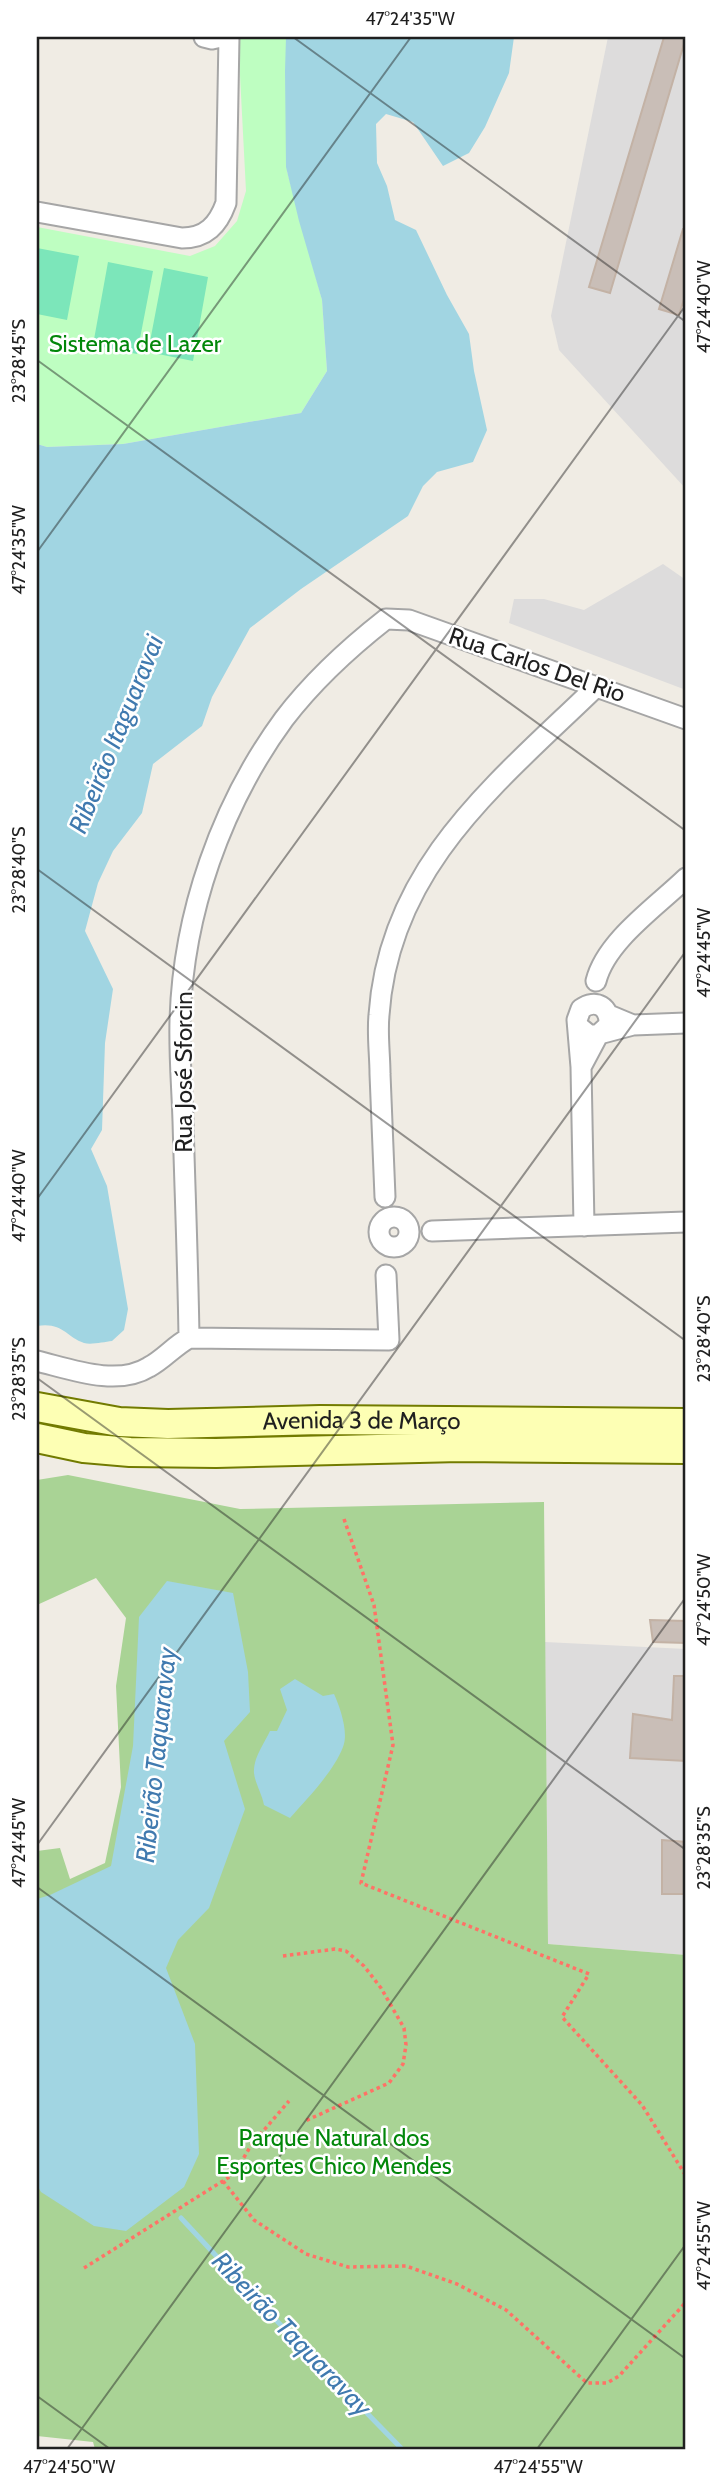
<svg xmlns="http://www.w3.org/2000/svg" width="723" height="2486" viewBox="0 0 723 2486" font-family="Cabin,sans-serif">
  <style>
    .residential { fill: #dddcdc }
    .forest { fill: #a9d395 }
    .park { fill: #befec1 }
    .pitch { fill: #7ce6ba }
    .water { fill: #a1d5e2 }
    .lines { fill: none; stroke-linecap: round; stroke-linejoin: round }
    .stream { stroke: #a1d5e2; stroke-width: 5 }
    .building { fill: #c9beb7; stroke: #c3b2a5; stroke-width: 2 }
    .minor-casing { stroke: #a6a6a6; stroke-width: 23 }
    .secondary-casing { stroke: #727b00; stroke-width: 32 }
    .path { stroke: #ff7266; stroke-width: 3.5; stroke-dasharray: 3.5 3.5; stroke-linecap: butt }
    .minor { stroke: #fff; stroke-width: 19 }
    .secondary { stroke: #fdffb4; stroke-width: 28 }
    .ticks { fill: none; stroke: #1f1f1f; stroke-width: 2; stroke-opacity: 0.45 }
    .labels { text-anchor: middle; stroke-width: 5; stroke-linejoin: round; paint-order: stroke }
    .park-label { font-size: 24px; fill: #02870a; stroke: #fff }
    .street-label { font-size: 24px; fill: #1f1f1f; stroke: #fff }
    .water-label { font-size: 26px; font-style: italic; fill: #407aaf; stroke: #fff }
    .neatline { fill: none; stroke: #1f1f1f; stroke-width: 2.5 }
    .ticks-label { font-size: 18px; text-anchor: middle; fill: #1f1f1f }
  </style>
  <rect width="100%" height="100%" fill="#f0ece4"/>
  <path class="residential" d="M608,37H686V489L559,350L551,316Z
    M663,564L686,580V690L509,623L514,599H544L584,610Z
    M545,1642L686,1649V1955L548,1944Z"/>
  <path class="forest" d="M68,1475L240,1509L544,1502L548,1944L686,1955V2449H95L93,2442L37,2436V1851L60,1848L70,1879L105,1863L121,1787L116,1686L126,1618L96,1578L37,1605V1480Z"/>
  <path class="park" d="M238,37H287V171L322,300L327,371L301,413L123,444L47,447L37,444V227L190,256L215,246L237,221L246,191Z"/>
  <path class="pitch" d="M37,248L79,256L67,320L37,314Z
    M108,262L153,271L137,354L93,345Z
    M164,268L208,277L193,361L148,352Z"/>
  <path class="water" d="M286,37H514L509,73L485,127L469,153L443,166L413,122L386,114L376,124L377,163L387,186L395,220L416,230L447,295L469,334L474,371L487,430L473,462L437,472L423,486L408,516L301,589L250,628L212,697L202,726L153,764L142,813L113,851L98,883L85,931L113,989L105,1043L102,1130L91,1149L107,1186L128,1309L124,1330L112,1341C104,1342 91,1345 84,1343C66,1337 63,1322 37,1326V444L47,447L123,444L301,413L327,371L322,300L299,221L286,167L285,71Z
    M167,1581L233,1593L248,1672L250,1712L224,1741L245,1809L209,1908L178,1940L166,1968L195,2044L199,2154L184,2187L126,2231L94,2226L41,2192L37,2185V1899L50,1895L111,1866L133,1746L139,1617Z
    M295,1679L323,1696L334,1694C340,1707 349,1733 343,1747C334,1771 307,1799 290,1818L264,1805C262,1794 255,1783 254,1773C253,1758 264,1744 270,1731H277L287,1710L280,1689Z"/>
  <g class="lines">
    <path class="stream" d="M181,2218L273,2317L402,2449"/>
  </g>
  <path class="building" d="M664,37H686L610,293L589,287Z
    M683,229H686V299H684L679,315L659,309Z
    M650,1620L686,1621V1643L653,1642Z
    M674,1676H686V1761L630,1758L633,1714L672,1720Z
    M662,1840L686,1842V1894H662Z"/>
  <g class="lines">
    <defs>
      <path id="minor" d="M204,37L212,39L221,37
        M37,212L182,238C206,238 218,225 226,203L229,37
        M596,981C606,941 656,907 686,878
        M633,1025L686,1023
        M578,1026L589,1035H598L609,1025C610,1007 596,998 581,1009L577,1020L581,1067L598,1035
        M603,1033L633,1025L609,1015
        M581,1067L584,1226
        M385,1197C383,1156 382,1115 380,1074C380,1055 377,1034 379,1015C389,866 498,782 597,686
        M379 1232a15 15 0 1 1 30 0a15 15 0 1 1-30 0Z
        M432,1231L686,1222
        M189,1338C188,1266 185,1193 183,1121C182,1088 179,1054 180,1020C183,914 221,805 284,719C313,681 349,648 386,619L409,620L686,719
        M37,1361C70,1369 117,1387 149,1367C164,1359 174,1346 189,1338L389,1340L386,1275"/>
      <g id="secondary">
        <path id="s1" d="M37,1407L119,1422L168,1424L320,1420L686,1423"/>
        <path d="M37,1438L84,1448L130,1452L216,1453L460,1447L686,1449"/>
      </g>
    </defs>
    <use href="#minor" class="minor-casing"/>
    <use href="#secondary" class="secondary-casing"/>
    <path class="path" d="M344,1519L374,1605L393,1745L361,1883L589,1974L562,2017L642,2105L686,2176
      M283,1956L335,1949L346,1951L364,1966L381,1988L404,2028L406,2045L403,2064L389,2083L305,2121
      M223,2181L254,2220L306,2254L348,2267L406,2266L457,2284L506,2310L587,2383H607L619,2376L686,2302
      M84,2268L234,2174L252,2144L289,2101"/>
    <use href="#minor" class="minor"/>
    <use href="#secondary" class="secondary"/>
  </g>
  <path class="ticks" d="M293,37L686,322M37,360L686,831M37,552L411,37M37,869L686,1341M37,1199L686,305M37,1378L686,1850M37,1845L686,951M37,1887L686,2359M37,2396L110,2449M67,2449L686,1597M537,2449L686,2244"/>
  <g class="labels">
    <g class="park-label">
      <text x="135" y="352">Sistema de Lazer</text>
      <text x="334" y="2146">Parque Natural dos<tspan x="334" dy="28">Esportes Chico Mendes</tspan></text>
    </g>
    <g class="street-label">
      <text transform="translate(537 665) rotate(19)" y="8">Rua Carlos Del Rio</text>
      <text transform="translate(184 1072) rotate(-90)" y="8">Rua José Sforcin</text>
      <text dy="8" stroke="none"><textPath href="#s1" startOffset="326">Avenida 3 de Março</textPath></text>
    </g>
    <g class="water-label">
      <text transform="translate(116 734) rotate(-68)" y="9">Ribeirão Itaguaravai</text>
      <text transform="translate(156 1755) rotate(-84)" y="9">Ribeirão Taquaravay</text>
      <text transform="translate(292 2334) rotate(46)" y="9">Ribeirão Taquaravay</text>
    </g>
  </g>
  <rect width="723" height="2486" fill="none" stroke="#ffffff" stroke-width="77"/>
  <rect x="38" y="38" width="646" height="2410" class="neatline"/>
  <g class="ticks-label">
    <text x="410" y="25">47°24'35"W</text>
    <text transform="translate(704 307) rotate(-90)" y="6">47°24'40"W</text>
    <text transform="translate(19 361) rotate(-90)" y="6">23°28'45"S</text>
    <text transform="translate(19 550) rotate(-90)" y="6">47°24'35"W</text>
    <text transform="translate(19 870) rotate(-90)" y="6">23°28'40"S</text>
    <text transform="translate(704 953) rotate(-90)" y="6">47°24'45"W</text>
    <text transform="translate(19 1196) rotate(-90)" y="6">47°24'40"W</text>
    <text transform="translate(704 1339) rotate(-90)" y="6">23°28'40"S</text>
    <text transform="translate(19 1379) rotate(-90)" y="6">23°28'35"S</text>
    <text transform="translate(704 1600) rotate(-90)" y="6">47°24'50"W</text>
    <text transform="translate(19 1843) rotate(-90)" y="6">47°24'45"W</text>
    <text transform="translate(704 1848) rotate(-90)" y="6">23°28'35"S</text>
    <text transform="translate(704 2246) rotate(-90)" y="6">47°24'55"W</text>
    <text x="69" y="2473">47°24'50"W</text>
    <text x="538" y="2473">47°24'55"W</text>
  </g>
</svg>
